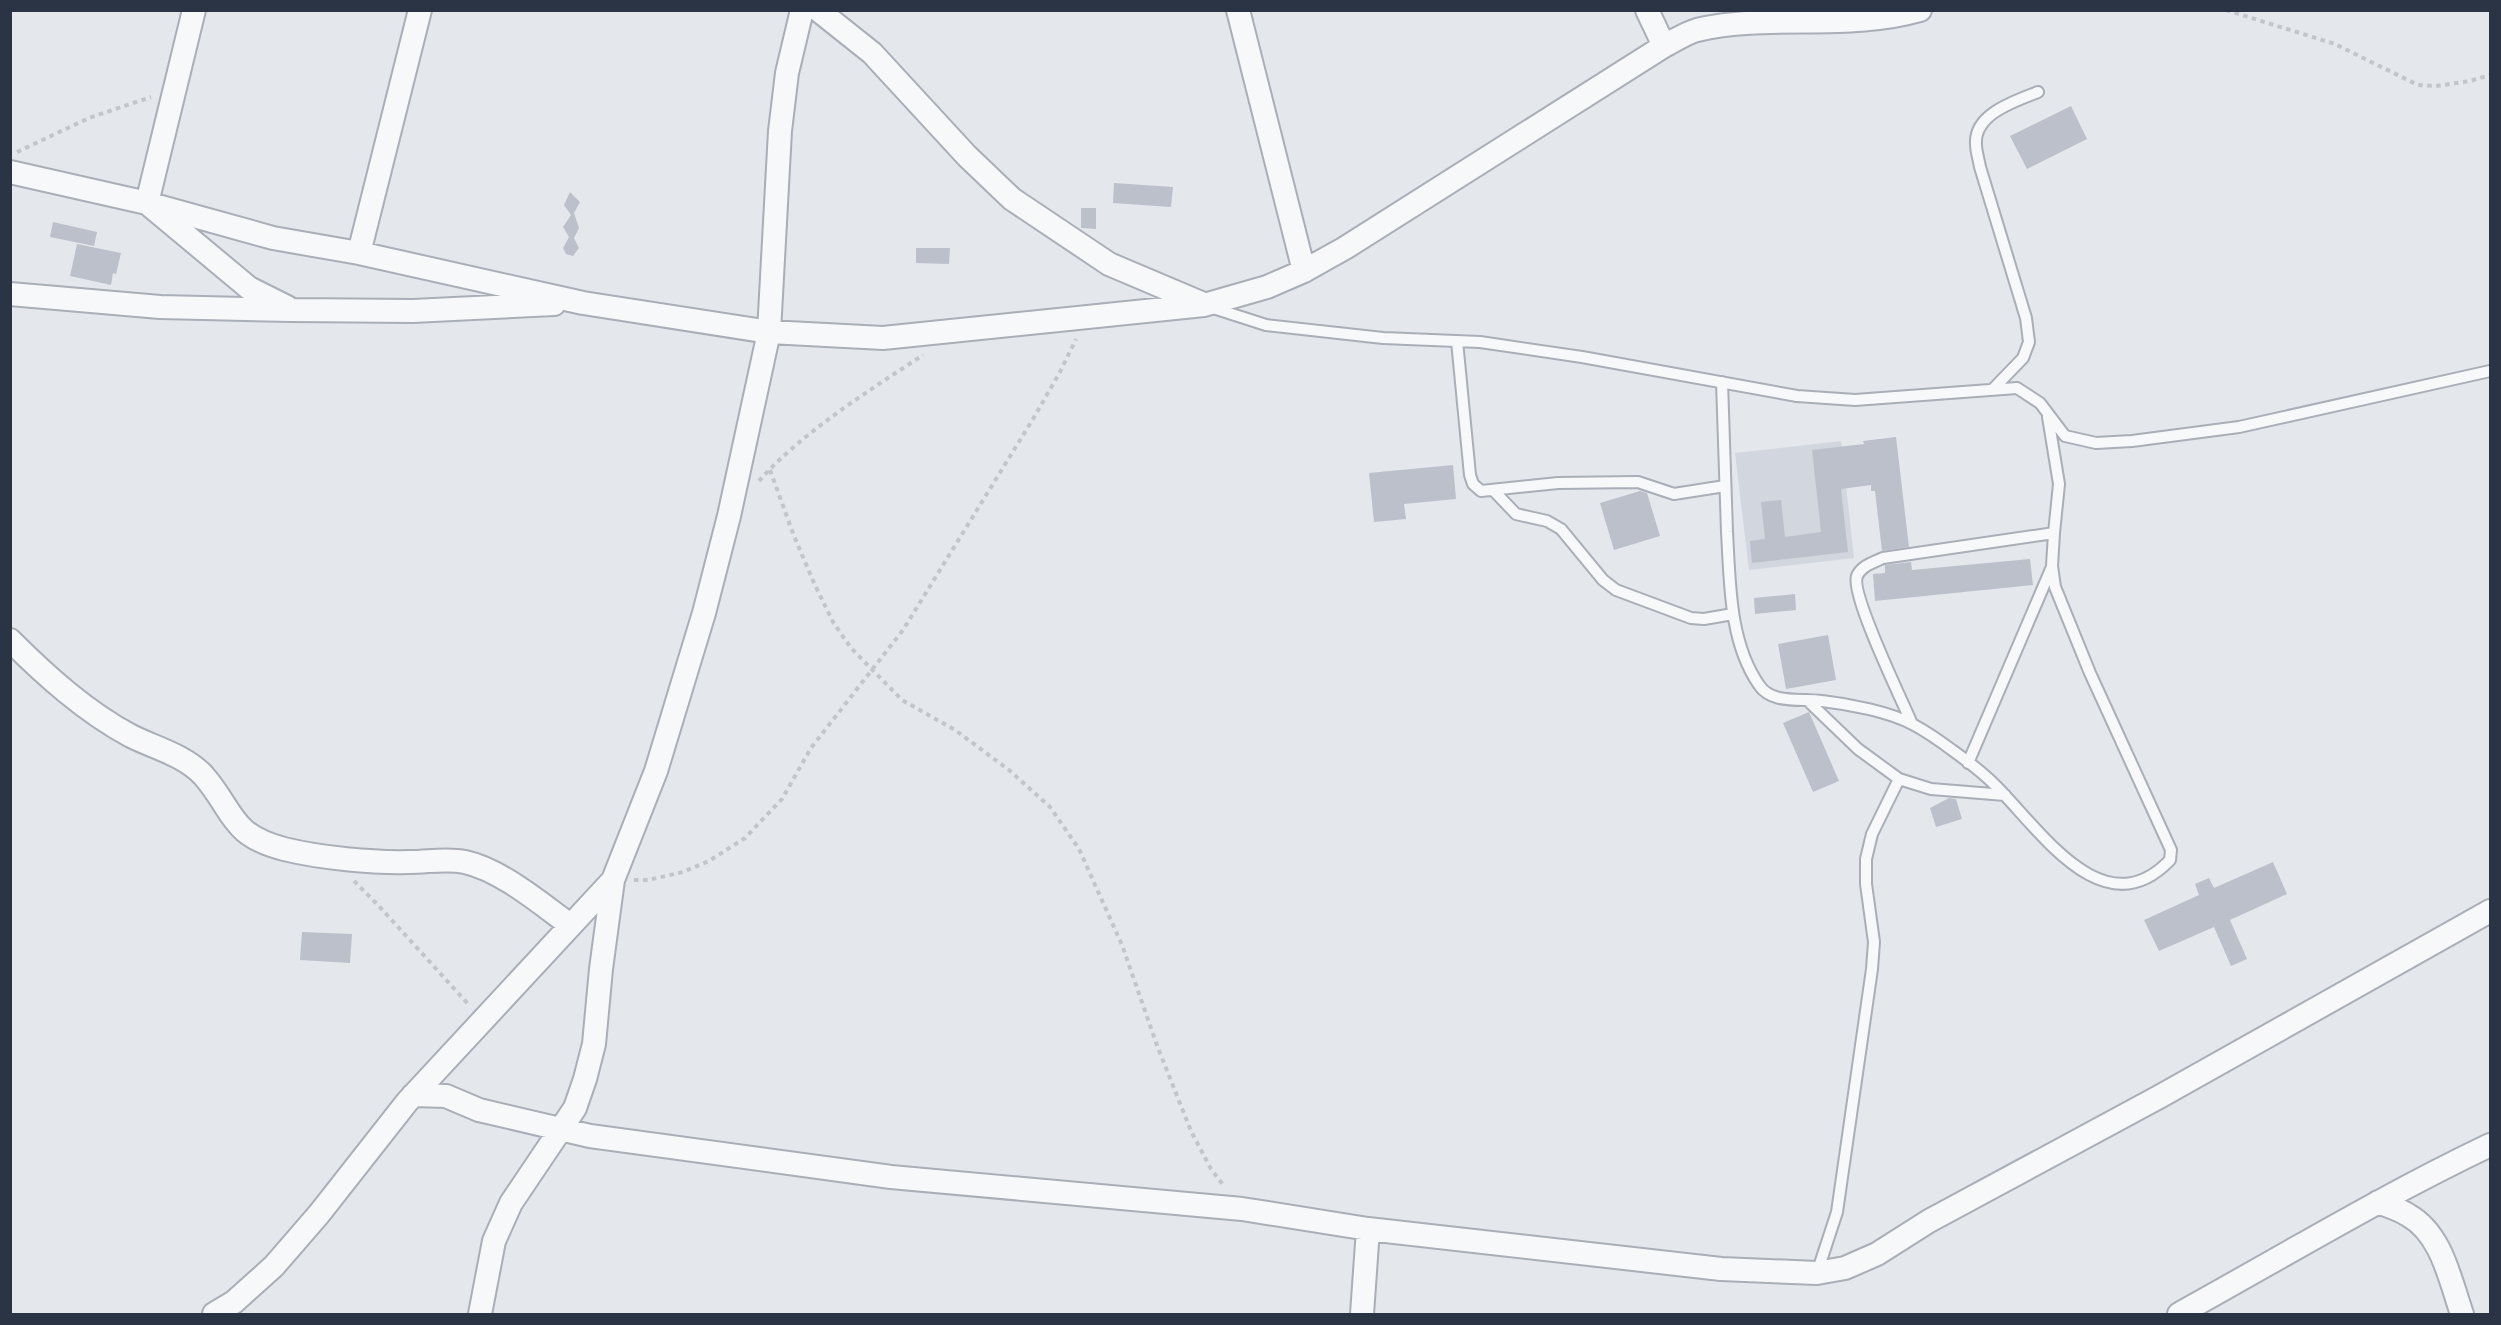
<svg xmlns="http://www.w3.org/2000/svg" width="2501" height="1325" viewBox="0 0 2501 1325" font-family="Signika,sans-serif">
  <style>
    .built { fill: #d2d6de }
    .building { fill: #bbc0ca }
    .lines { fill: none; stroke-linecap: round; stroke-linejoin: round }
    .lane-casing { stroke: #a9aeb7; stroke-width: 14 }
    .street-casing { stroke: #a9aeb7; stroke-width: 26 }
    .path { stroke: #c2c5cb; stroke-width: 4; stroke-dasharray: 4.5 4.5; stroke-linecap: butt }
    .lane { stroke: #f7f8fa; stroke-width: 10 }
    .street { stroke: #f7f8fa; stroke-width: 22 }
  </style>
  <rect width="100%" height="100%" fill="#e4e7ec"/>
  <path class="built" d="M1841,441L1854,558L1749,570L1735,453Z"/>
  <path class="building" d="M2071,106L2087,139L2027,169L2010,136Z
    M1114,183L1173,187L1171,207L1113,203Z
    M570,192L580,202L574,213L579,228L574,238L579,248L573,256L566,254L563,248L569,237L563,227L571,215L564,205Z
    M1081,208H1096V229L1081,228Z
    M53,222L97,232L94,246L50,237Z
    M77,244L121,253L116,274L113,273L111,285L70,276Z
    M916,248H950L949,264L916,263Z
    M1896,437L1909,547L1882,551L1875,491H1871V485L1841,489L1848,552L1752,563L1750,541L1765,539L1761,502L1781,500L1785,537L1821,532L1812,450L1864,444L1863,441Z
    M1453,465L1456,499L1404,504L1406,519L1374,522L1369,473Z
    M1640,491L1647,493L1660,536L1614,550L1600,503Z
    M2030,559L2033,585L1875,601L1873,574L1885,573V565L1911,562L1912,570Z
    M1795,594L1796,610L1755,614L1754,598Z
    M1828,635L1836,680L1786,689L1778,644Z
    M1809,712L1839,781L1813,792L1783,723Z
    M1949,798L1956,799L1962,819L1936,827L1930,808Z
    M2273,862L2287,894L2230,920L2247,959L2231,966L2214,927L2159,951L2144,920L2199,895L2195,884L2209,878L2214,888Z
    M302,932L352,934L350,963L300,960Z"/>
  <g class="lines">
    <defs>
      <path id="lane" d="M1210,307L1266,325L1383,338L1480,342L1582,357L1797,396L1855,400L2017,388L2040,403L2065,436L2096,443L2132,441L2239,427L2490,371
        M1457,341L1470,475L1473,484L1481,491L1558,483L1638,482L1674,494L1725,486
        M1722,382C1724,432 1725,482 1727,532C1730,582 1729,642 1759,685C1772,705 1802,698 1822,701C1849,704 1891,712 1914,725C1927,732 1940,741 1952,750C1966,760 1982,772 1994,784C2039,828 2103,930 2170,860L2171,850L2090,673L2055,587L2052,566L2054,533L2059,484L2048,417
        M1993,389L2023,358L2029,342L2026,318L1980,167C1979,160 1976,152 1976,144C1974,114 2015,101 2038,92
        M1494,491L1516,514L1547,521L1561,529L1603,580L1616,590L1691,618L1704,619L1733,614
        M1807,700L1858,749L1899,779L1931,789L2005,795
        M1912,724C1902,700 1850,594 1857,576C1861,566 1874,562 1883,558L2054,533
        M1968,763L2051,569
        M1817,1273L1837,1212L1872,969L1874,942L1866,884V859L1872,834L1899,779"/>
      <path id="street" d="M194,10L147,203L249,288L287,307
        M818,10L872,53L967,156L1012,199L1109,264L1201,303
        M1238,10L1304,271
        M1647,10L1664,46
        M10,172L147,203L273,238L359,253L583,303L769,332L883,338L1204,305L1267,287L1304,271L1345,248L1664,46C1674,41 1686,33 1697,30C1770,13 1847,31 1920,10
        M359,253L420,10
        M10,294L160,307L292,310L413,311L554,304
        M10,640C46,676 86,712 131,736C155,748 184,755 203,775C234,810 229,835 284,849C321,858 372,863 410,862C428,862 447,858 465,862C501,870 540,903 570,925
        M413,1095L446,1096L479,1110L590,1136L891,1177L1242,1209L1368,1229L1721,1269L1817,1273L1845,1268L1877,1254L1929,1221L2159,1097L2490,911
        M2378,1202C2388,1206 2399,1209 2408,1215C2442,1234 2450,1280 2462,1314
        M214,1314L234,1302L274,1266L319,1214L407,1102L613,880
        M480,1314L494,1241L511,1203L575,1108L585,1079L594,1044L601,969L613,880L656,771L704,613L729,516L769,332L780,131L787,73L802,10
        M1362,1314L1368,1229
        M2179,1314C2282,1257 2383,1196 2490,1145"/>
    </defs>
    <use href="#lane" class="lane-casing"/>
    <use href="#street" class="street-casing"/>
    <path class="path" d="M2226,10L2335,44L2418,85L2436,86L2470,81L2490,75
      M17,152L89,118L151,97
      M770,470L794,536L814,583L833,622L851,648L902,700L955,730L1009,770L1050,807L1079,849L1122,945L1158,1048L1191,1131L1211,1169L1224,1186
      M759,481C801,433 870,390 923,355
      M634,880H648L683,872L709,861L745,838L782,799L811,748L903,630L1033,419L1060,372L1076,339
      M354,881L378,905L469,1005"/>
    <use href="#lane" class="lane"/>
    <use href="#street" class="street"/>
  </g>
  <rect width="2501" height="1325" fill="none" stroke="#2b3445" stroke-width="24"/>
</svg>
